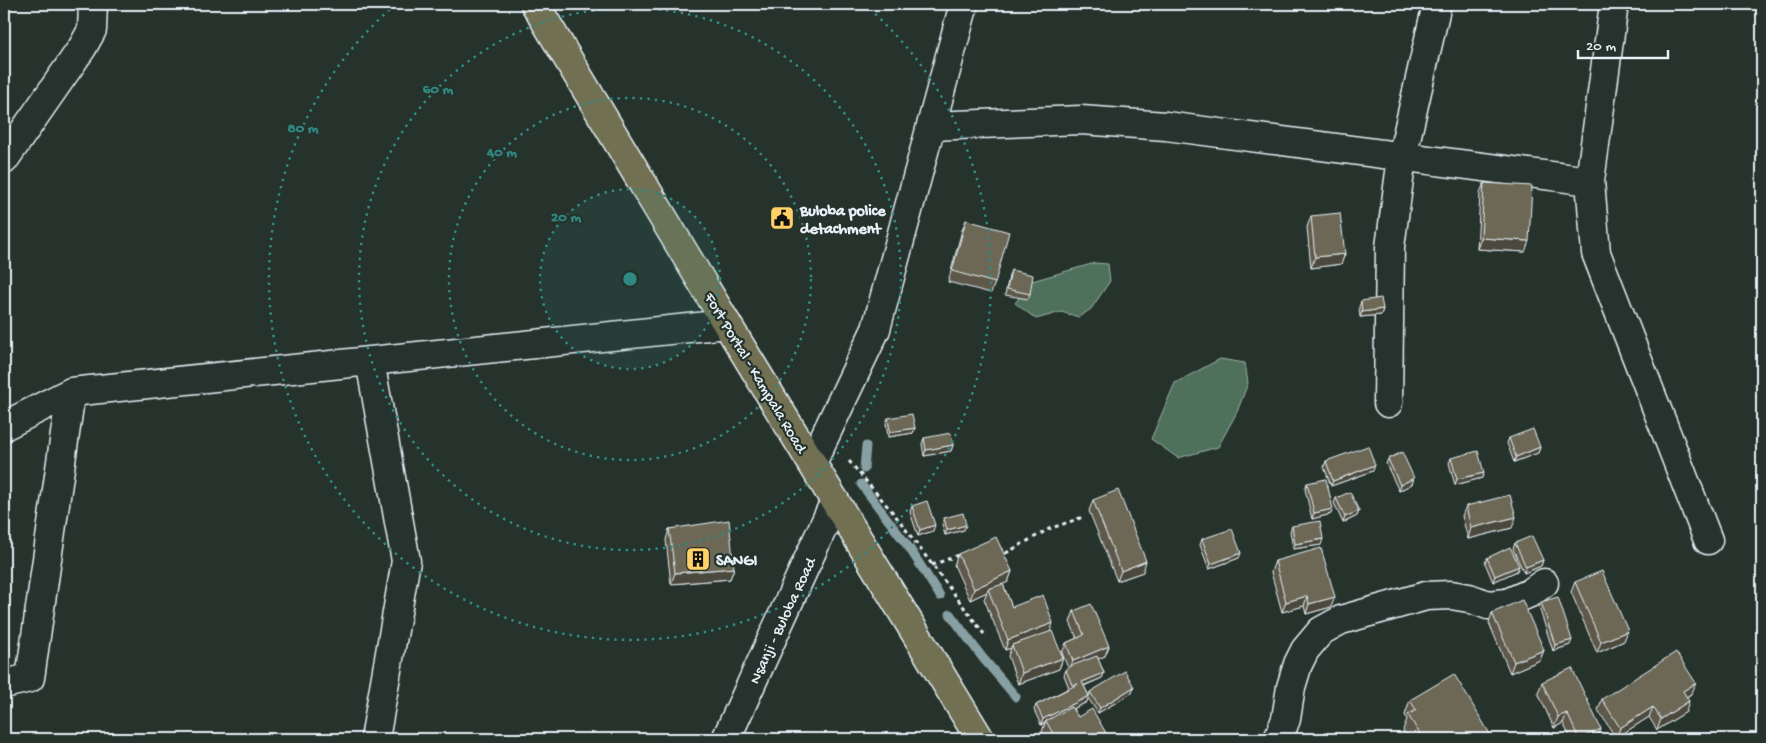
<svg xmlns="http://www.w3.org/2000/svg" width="1766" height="743" viewBox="0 0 1766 743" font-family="'Gochi Hand',sans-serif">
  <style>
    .green { fill: #4f715c; stroke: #9cb1aa }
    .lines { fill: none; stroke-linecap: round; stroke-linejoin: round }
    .stream { stroke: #87a0a4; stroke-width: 9 }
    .minor-casing { stroke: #e8f1f8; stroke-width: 31 }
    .secondary-casing { stroke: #e8f1f8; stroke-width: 31 }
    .primary-casing { stroke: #e8f1f8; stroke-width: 31 }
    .path { stroke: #e8f1f8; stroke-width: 3; stroke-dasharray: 4 4; stroke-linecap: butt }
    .minor { stroke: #26332d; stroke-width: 28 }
    .secondary { stroke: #26332d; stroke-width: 28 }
    .primary { stroke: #716f52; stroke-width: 28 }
    .wall { fill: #5d5949; stroke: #e8f1f8 }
    .shaded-wall { fill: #4c493c; stroke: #e8f1f8 }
    .building { fill: #6c6855; stroke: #e8f1f8 }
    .ring { fill: none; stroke: #308883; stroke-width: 2.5; stroke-dasharray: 2.5 5 }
    .labels { text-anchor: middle; stroke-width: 4.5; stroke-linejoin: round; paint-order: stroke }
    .poi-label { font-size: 16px; font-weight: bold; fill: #e8f1f8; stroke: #26332d; text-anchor: start }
    .street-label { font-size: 16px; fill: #e8f1f8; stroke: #26332d }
    .centre { fill: #308883; stroke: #26332d; stroke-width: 2.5 }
    .ring-label { font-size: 15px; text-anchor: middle; font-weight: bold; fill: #308883; stroke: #26332d; stroke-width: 4.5; stroke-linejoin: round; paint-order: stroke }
  </style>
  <rect width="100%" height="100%" fill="#26332d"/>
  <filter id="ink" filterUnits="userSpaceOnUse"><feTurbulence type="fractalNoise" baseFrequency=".02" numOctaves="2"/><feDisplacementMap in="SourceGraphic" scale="10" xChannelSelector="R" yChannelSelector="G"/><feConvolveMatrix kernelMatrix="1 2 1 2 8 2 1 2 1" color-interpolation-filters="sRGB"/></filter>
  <g filter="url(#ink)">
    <path class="green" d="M1095,263L1108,264L1110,281L1091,309L1079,317L1061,312L1036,319L1015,303L1032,281Z
      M1220,359L1245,363L1248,383L1237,412L1218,447L1178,458L1151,439L1175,383Z"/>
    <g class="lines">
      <path class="stream" d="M864,469L866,446
        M861,484L910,549L940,596
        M950,614L982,657L1016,697"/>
      <defs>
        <path id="minor" d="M1614,4L1590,181L1596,253L1708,540
          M931,126L1081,120L1166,126L1590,181
          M4,160L82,48L92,30L93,4
          M370,361L406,561L375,739
          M1388,403L1390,247L1402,157L1437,4
          M4,426L71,392L727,324
          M4,684L30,678L71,392
          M1278,739L1286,719L1291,687L1298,664L1305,650L1321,631L1341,620L1426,596L1451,595L1469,598L1488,605L1507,603L1530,593L1544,583"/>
        <path id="secondary" d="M812,463L876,329L964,4
          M726,739L835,501"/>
        <path id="primary" d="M535,4L727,324L980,739"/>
      </defs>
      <use href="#minor" class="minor-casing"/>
      <use href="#secondary" class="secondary-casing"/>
      <use href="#primary" class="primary-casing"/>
      <path class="path" d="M849,461L895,515L984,634
        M999,548L1006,553L1049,529L1083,517
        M932,565L959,555"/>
      <use href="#minor" class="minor"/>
      <use href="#secondary" class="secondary"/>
      <use href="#primary" class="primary"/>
    </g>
    <path class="wall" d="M1484,183L1525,252L1477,249L1480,193Z
      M1311,216L1345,254L1341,264L1311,268L1307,227Z
      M966,220L995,283L991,293L948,282L962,230Z
      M1011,270L1030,294L1028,299L1005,295L1009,276Z
      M1361,301L1383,309L1381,315L1360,317L1359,307Z
      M888,418L915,428L913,433L888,437L886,423Z
      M924,438L953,445L951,451L924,456L922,444Z
      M1509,438L1540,447L1538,453L1514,462L1507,443Z
      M1451,458L1482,478L1455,485L1449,463Z
      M1388,459L1414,478L1412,484L1399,491L1386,464Z
      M1326,461L1373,471L1331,486L1324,467Z
      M1307,483L1331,514L1312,519L1305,489Z
      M1336,498L1359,511L1357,516L1343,523L1334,503Z
      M1093,500L1143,572L1117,581L1089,511Z
      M912,506L933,531L918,536L910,512Z
      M1466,506L1512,528L1468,539L1462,516Z
      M944,518L964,530L945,535L942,524Z
      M1292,526L1321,545L1293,549L1290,531Z
      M669,529L734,568L730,579L671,584L666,540Z
      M1202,539L1239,558L1209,569L1200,545Z
      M1515,543L1543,560L1541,566L1524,573L1513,549Z
      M958,554L1012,571L1008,582L1003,584L1012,607L1050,631L1063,658L1059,669L1018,684L1008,656L1011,648L1005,650L984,599L987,592L970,600L954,565Z
      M1487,558L1517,571L1493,582L1485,563Z
      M1275,561L1331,607L1306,614L1304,606L1282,612L1271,572Z
      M1575,582L1624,641L1597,653L1571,592Z
      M1541,602L1570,645L1553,651L1539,607Z
      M1074,611L1109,646L1105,656L1098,659L1104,673L1102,678L1084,686L1089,696L1090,692L1134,687L1132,693L1098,713L1088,698L1087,702L1073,709L1078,717L1106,733L1104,739H1046L1042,732L1045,723L1041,725L1034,710L1036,705L1069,688L1064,675L1066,670L1068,668L1062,653L1066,643L1077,638L1070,622Z
      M1492,613L1544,650L1540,660L1510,673L1489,623Z
      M1542,682L1601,729L1597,739H1571L1563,723L1554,728L1538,693Z
      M1692,693L1687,697L1686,712L1657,730L1649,717L1616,738L1598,710L1602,699Z
      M1410,700L1493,739H1408L1403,730L1407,719L1405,715Z"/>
    <path class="shaded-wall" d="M1481,238L1529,241L1525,252L1477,249Z
      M1345,254L1341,264L1311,268L1315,257Z
      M1383,309L1381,315L1360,317L1362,312Z
      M915,428L913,433L888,437L890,432Z
      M953,445L951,451L924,456L926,450Z
      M1540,447L1538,453L1514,462L1516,457Z
      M1375,465L1373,471L1331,486L1333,481Z
      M1484,473L1482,478L1455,485L1457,479Z
      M1414,478L1412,484L1399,491L1400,485Z
      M1333,509L1331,514L1312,519L1314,513Z
      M1359,511L1357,516L1343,523L1345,517Z
      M1516,517L1512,528L1468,539L1471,528Z
      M935,525L933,531L918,536L920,530Z
      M966,525L964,530L945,535L947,530Z
      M1323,539L1321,545L1293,549L1295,544Z
      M1241,553L1239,558L1209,569L1211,564Z
      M1543,560L1541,566L1524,573L1526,567Z
      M1146,561L1143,572L1117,581L1121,571Z
      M1519,566L1517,571L1493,582L1495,576Z
      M734,568L730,579L671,584L675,573Z
      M1012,571L1008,582L989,591L988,589L987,592L970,600L974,589Z
      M1307,596L1304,606L1282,612L1286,602Z
      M1335,597L1331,607L1306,614L1309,604Z
      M1053,623L1050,633L1012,645L1011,648L1005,650L1008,640Z
      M1628,631L1624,641L1597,653L1601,642Z
      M1572,640L1570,645L1553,651L1555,645Z
      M1109,646L1105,656L1069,671L1073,661Z
      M1544,650L1540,660L1510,673L1514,662Z
      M1063,658L1059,669L1018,684L1022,673Z
      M1104,673L1102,678L1080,687L1082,682Z
      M1696,683L1692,693L1679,702L1683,691Z
      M1134,687L1132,693L1098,713L1100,708Z
      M1089,696L1087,702L1046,722V721L1045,723L1041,725L1043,719Z
      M1689,701L1686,712L1657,730L1661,719Z
      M1653,707L1649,717L1616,738L1620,728Z
      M1567,713L1563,723L1554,728L1558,717Z
      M1601,729L1597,739H1579Z
      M1106,733L1104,739H1095Z"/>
    <path class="building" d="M1484,183L1532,186L1529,241L1481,238Z
      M1340,213L1345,254L1315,257L1311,216Z
      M966,220L1009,232L995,283L952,271Z
      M1011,270L1033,275L1030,294L1007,289Z
      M1381,298L1383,309L1362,312L1361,301Z
      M912,414L915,428L890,432L888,418Z
      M1533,429L1540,447L1516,457L1509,438Z
      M951,433L953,445L926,450L924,438Z
      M1368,446L1375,465L1333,481L1326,461Z
      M1478,451L1484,473L1457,479L1451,458Z
      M1402,452L1414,478L1400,485L1388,459Z
      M1326,479L1333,509L1314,513L1307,483Z
      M1118,490L1146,561L1121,571L1093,500Z
      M1350,492L1359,511L1345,517L1336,498Z
      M1510,495L1516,517L1471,528L1466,506Z
      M927,501L935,525L920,530L912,506Z
      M963,513L966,525L947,530L944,518Z
      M729,520L734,568L675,573L669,529Z
      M1320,521L1323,539L1295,544L1292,526Z
      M1232,529L1241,553L1211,564L1202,539Z
      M1532,536L1543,560L1526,567L1515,543Z
      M996,537L1012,571L974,589L958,554Z
      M1510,547L1519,566L1495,576L1487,558Z
      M1321,548L1335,597L1309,604L1307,596L1286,602L1275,561Z
      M1602,571L1628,631L1601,642L1575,582Z
      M1003,584L1012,607L1043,595L1053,623L1008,640L988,589Z
      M1558,597L1572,640L1555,645L1541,602Z
      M1522,600L1544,650L1514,662L1492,613Z
      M1091,604L1109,646L1073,661L1066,643L1084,635L1074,611Z
      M1052,631L1063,658L1022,673L1012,645Z
      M1676,652L1696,683L1683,691L1689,701L1661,719L1653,707L1620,728L1602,699Z
      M1097,656L1104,673L1082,682L1089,696L1043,719L1036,705L1078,684L1072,685L1066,670L1071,666Z
      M1572,668L1601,729L1579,739L1567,713L1558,717L1542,682Z
      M1125,671L1134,687L1100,708L1090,692Z
      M1454,674L1493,739H1423L1408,715L1416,710L1410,700Z
      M1071,707L1078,717L1092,709L1106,733L1095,739H1056L1046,721Z"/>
  </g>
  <circle cx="630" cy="279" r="90" fill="#308883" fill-opacity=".12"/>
  <g class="ring">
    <circle cx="630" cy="279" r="90"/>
    <circle cx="630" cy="279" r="181"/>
    <circle cx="630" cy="279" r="271"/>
    <path d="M864 4A361 361 0 1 1 396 4"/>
  </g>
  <defs>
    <symbol id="civic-square" viewBox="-11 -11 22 22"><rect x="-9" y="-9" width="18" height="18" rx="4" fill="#ffd166" stroke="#26332d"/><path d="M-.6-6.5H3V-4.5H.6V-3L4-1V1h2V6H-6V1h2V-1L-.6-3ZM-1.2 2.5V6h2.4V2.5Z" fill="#111"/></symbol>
    <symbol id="building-square" viewBox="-11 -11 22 22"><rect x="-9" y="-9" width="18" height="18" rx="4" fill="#ffd166" stroke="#26332d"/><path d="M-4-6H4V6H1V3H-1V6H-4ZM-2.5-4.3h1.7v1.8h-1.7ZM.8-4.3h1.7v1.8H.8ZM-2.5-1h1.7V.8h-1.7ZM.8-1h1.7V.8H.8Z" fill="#111"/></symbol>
  </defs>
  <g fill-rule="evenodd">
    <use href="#civic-square" x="768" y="204" width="28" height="28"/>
    <use href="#building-square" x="684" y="545" width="28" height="28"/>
  </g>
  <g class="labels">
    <g class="poi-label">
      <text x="800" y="215">Buloba police<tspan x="800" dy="18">detachment</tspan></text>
      <text x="716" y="565">SANGI</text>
    </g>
    <g class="street-label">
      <text transform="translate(757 372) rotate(59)" y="6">Fort Portal - Kampala Road</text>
      <text transform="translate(781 620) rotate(-65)" y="6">Nsanji - Buloba Road</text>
    </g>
  </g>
  <circle cx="630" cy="279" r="8" class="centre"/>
  <g class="ring-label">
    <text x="438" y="93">60 m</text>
    <text x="303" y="132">80 m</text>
    <text x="502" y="156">40 m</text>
    <text x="566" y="221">20 m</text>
  </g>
  <rect width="1766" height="743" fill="none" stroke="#26332d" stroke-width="20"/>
  <rect x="10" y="10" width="1746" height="723" fill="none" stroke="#e8f1f8" stroke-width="2" filter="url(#ink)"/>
  <path d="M1578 50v8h90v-8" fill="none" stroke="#e8f1f8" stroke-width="2.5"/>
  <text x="1586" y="50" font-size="15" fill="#e8f1f8" stroke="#26332d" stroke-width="4" paint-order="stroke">20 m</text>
</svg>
